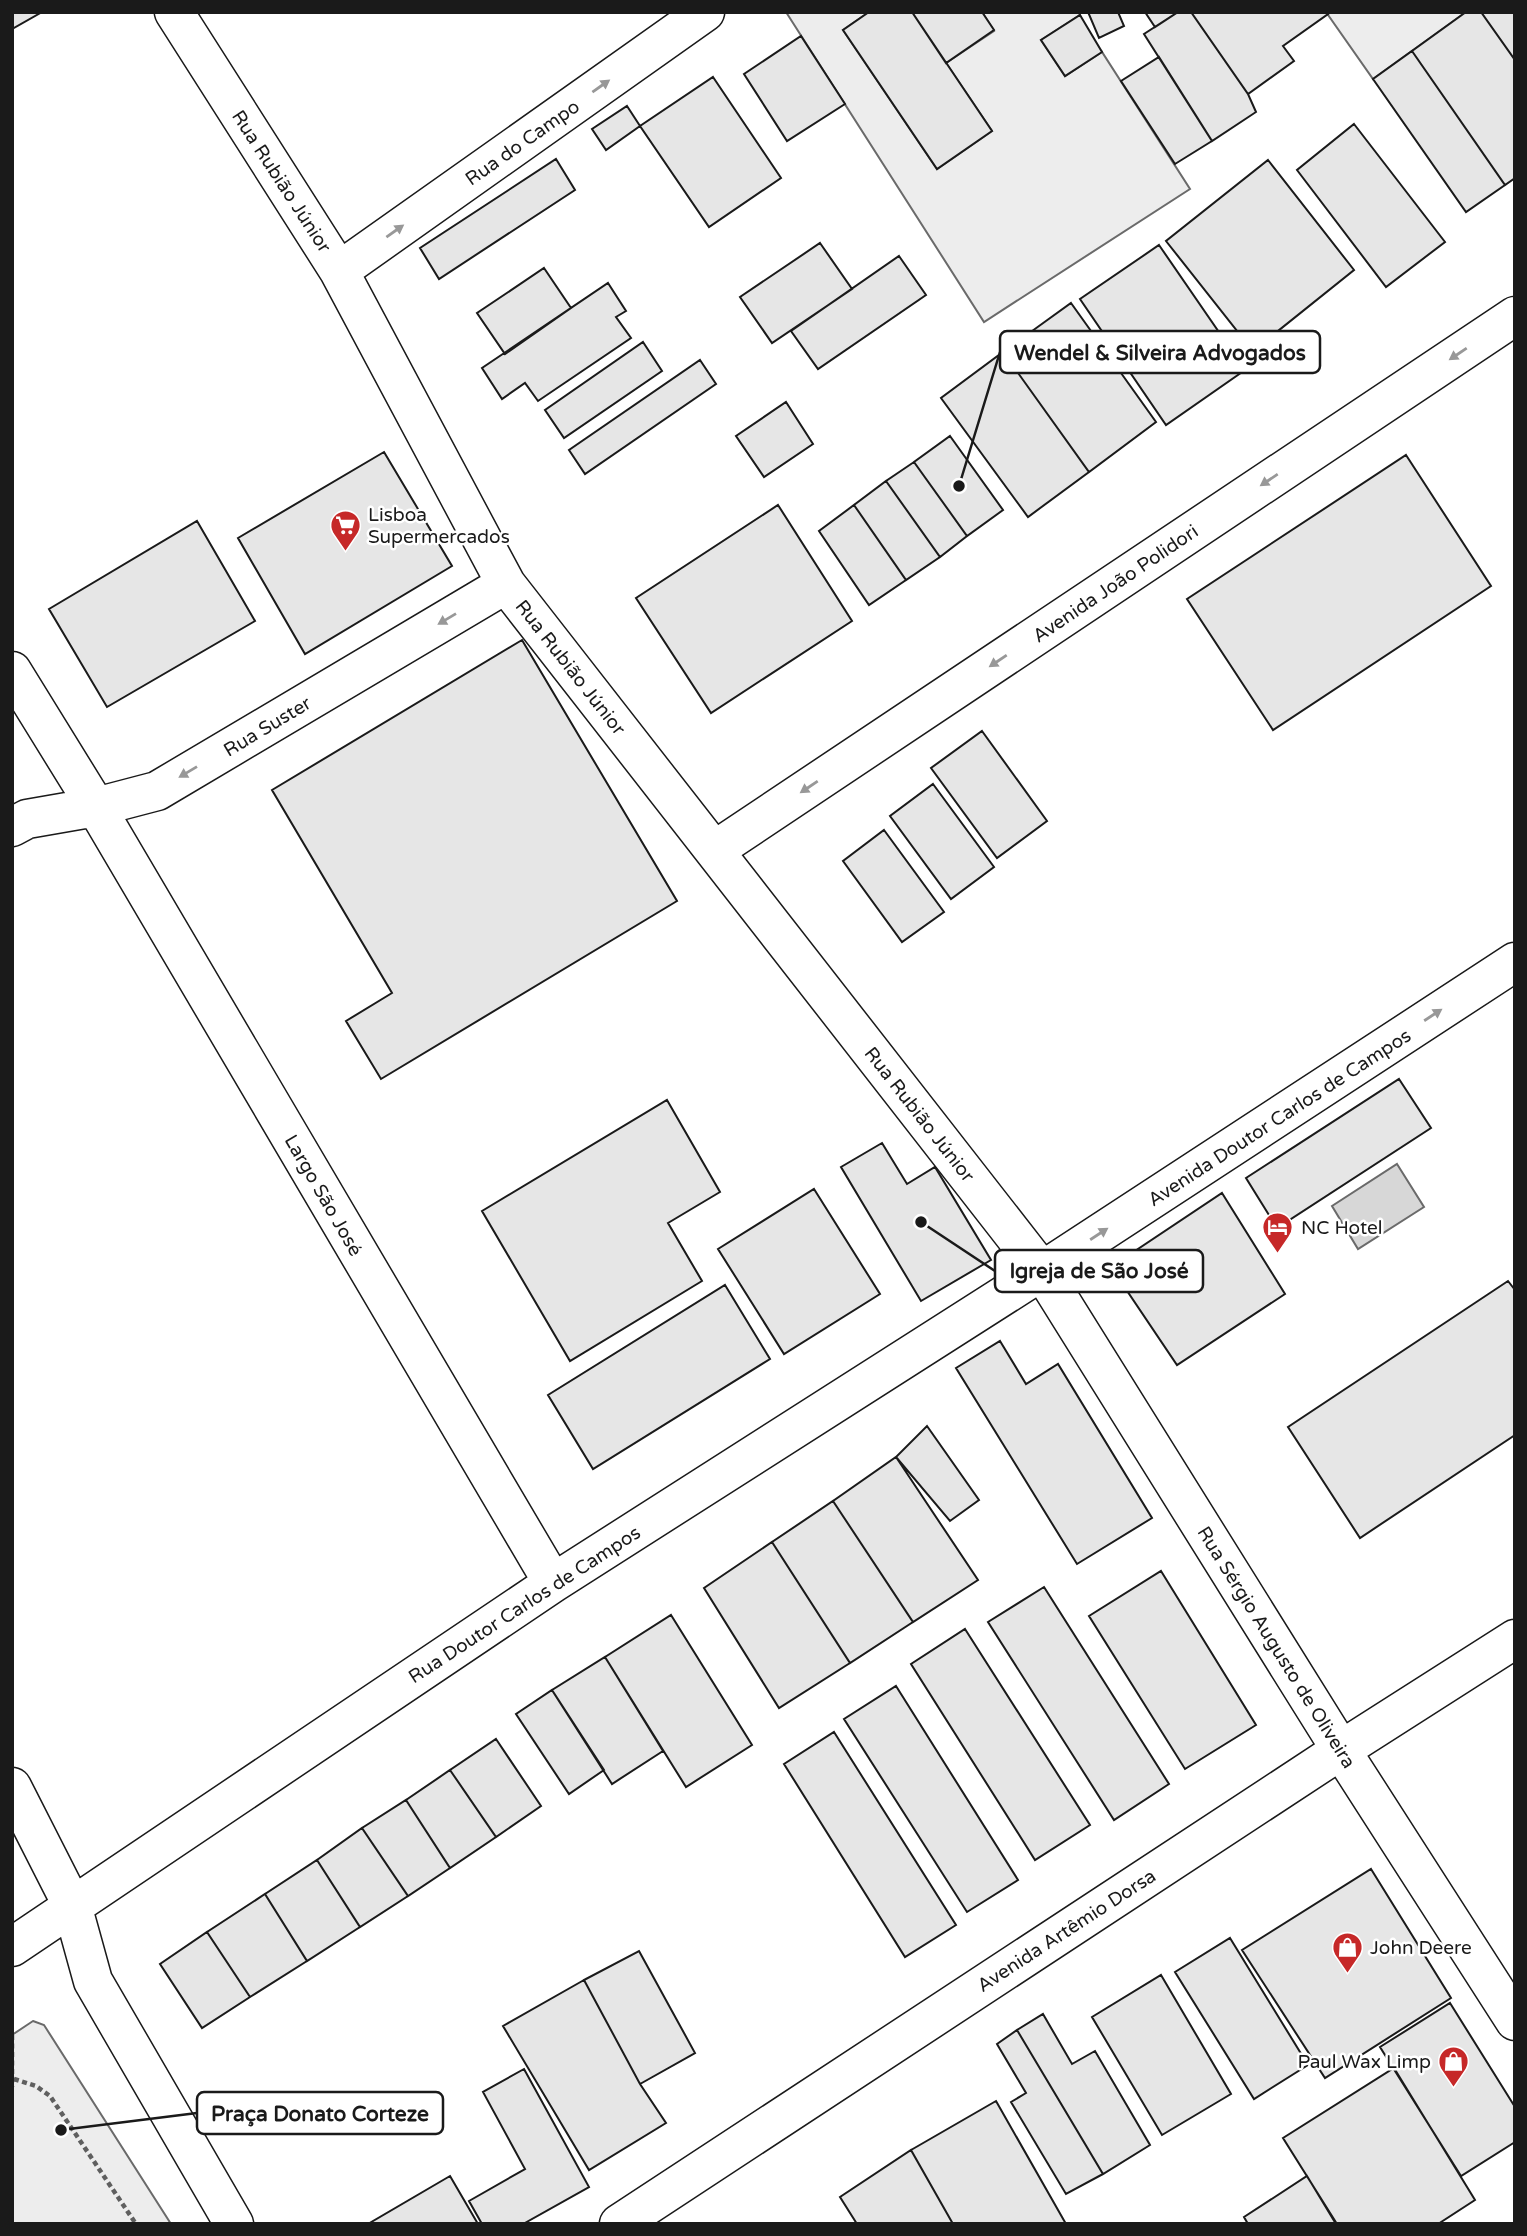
<svg xmlns="http://www.w3.org/2000/svg" width="1527" height="2236" viewBox="0 0 1527 2236" font-family="'Varela Round',sans-serif">
  <style>
    .built { fill: #ededed; stroke: #6a6a6a; stroke-width: 2 }
    .water { fill: #d7d7d7; stroke: #6a6a6a; stroke-width: 2 }
    .building { fill: #e6e6e6; stroke: #1a1a1a; stroke-width: 2 }
    .lines { fill: none; stroke-linecap: round; stroke-linejoin: round }
    .street-casing { stroke: #1a1a1a; stroke-width: 41 }
    .path { stroke: #5f5f5f; stroke-width: 4.5; stroke-dasharray: 5 3.5; stroke-linecap: butt }
    .street { stroke: #fff; stroke-width: 38 }
    .oneway { fill: #989898 }
    .labels { text-anchor: middle; stroke-width: 5; stroke-linejoin: round; paint-order: stroke }
    .street-label { font-size: 19px; fill: #1a1a1a; stroke: #fff }
    .poi-label { font-size: 19px; fill: #1a1a1a; stroke: #fff; text-anchor: start }
    .leader { fill: none; stroke: #1a1a1a; stroke-width: 2.5 }
    .callout-dot { fill: #1a1a1a; stroke: #fff; stroke-width: 2.5 }
    .callout { fill: #fff; stroke: #1a1a1a; stroke-width: 2.5 }
    .callout-label { font-size: 21px; text-anchor: middle; font-weight: bold; fill: #1a1a1a }
  </style>
  <rect width="100%" height="100%" fill="#fff"/>
  <path class="built" d="M786,12H869L843,30L937,169L992,131L946,63L994,31L982,12H1078L1080,15L1041,40L1065,76L1102,52L1190,189L984,322Z
    M1326,12H1466L1373,79Z
    M33,2021L44,2025L171,2224H12V2035Z"/>
  <path class="water" d="M1397,1164L1424,1207L1358,1249L1332,1206Z"/>
  <path class="building" d="M12,12H42L12,29Z
    M869,12H912L992,131L937,169L843,30Z
    M912,12H982L994,30L946,63Z
    M1088,12H1118L1124,26L1099,38Z
    M1145,12H1178L1155,27Z
    M1178,12H1191L1248,94L1256,112L1212,141L1144,34Z
    M1191,12H1326L1328,14L1283,46L1294,61L1248,94Z
    M1466,12H1481L1515,60V178L1505,185L1412,51Z
    M1481,12H1515V60Z
    M1080,15L1102,52L1065,76L1041,40Z
    M801,36L845,104L787,141L744,74Z
    M1412,51L1505,185L1466,212L1373,79Z
    M1159,57L1212,141L1175,164L1121,81Z
    M713,77L781,178L709,227L640,126Z
    M627,106L640,126L606,150L592,129Z
    M1354,124L1445,242L1386,287L1297,170Z
    M556,159L575,190L439,279L420,248Z
    M1268,160L1354,270L1253,351L1166,241Z
    M820,243L852,289L772,343L740,297Z
    M1159,245L1245,370L1166,425L1080,299Z
    M899,256L926,295L818,369L791,331Z
    M544,268L571,308L505,354L477,313Z
    M608,283L626,311L616,317L631,338L538,401L525,383L502,399L482,368Z
    M1071,303L1156,422L1089,472L1003,352Z
    M643,342L662,371L564,438L545,410Z
    M1003,352L1089,472L1028,517L941,398Z
    M700,360L716,384L585,474L569,450Z
    M786,402L813,444L764,477L736,436Z
    M950,436L1003,510L967,536L914,462Z
    M384,452L452,566L305,654L238,538Z
    M1406,455L1491,586L1273,730L1187,599Z
    M914,462L967,536L940,557L886,481Z
    M886,481L940,557L906,580L854,505Z
    M778,505L852,621L711,713L636,598Z
    M854,505L906,580L869,605L819,531Z
    M197,521L255,621L107,707L49,609Z
    M522,640L677,901L381,1079L346,1021L392,993L272,790Z
    M982,731L1047,821L997,858L931,768Z
    M933,784L994,867L951,899L890,816Z
    M884,830L944,912L902,942L843,861Z
    M1399,1079L1431,1128L1277,1228L1246,1178Z
    M667,1100L720,1192L668,1223L702,1281L570,1361L482,1211Z
    M882,1143L907,1184L935,1167L991,1260L921,1301L841,1167Z
    M814,1189L880,1294L784,1354L718,1249Z
    M1222,1193L1285,1294L1177,1365L1111,1267Z
    M1508,1281L1515,1290V1435L1360,1538L1288,1427Z
    M725,1285L770,1359L593,1469L548,1395Z
    M1000,1341L1026,1384L1058,1364L1152,1518L1077,1564L956,1368Z
    M927,1426L979,1500L950,1521L896,1457Z
    M896,1457L978,1580L913,1622L833,1501Z
    M833,1501L913,1622L850,1663L772,1542Z
    M772,1542L850,1663L779,1708L704,1588Z
    M1161,1571L1256,1725L1185,1769L1089,1616Z
    M1044,1587L1169,1784L1114,1820L988,1622Z
    M671,1615L752,1745L686,1787L605,1657Z
    M965,1629L1090,1825L1035,1860L911,1664Z
    M605,1657L663,1751L612,1784L552,1690Z
    M896,1686L1018,1880L967,1912L844,1719Z
    M552,1690L604,1770L569,1794L516,1714Z
    M834,1732L956,1925L905,1957L784,1764Z
    M496,1739L541,1806L496,1837L450,1770Z
    M450,1770L496,1837L450,1868L406,1800Z
    M406,1800L450,1868L408,1896L362,1828Z
    M362,1828L408,1896L360,1927L317,1860Z
    M317,1860L360,1927L307,1961L265,1894Z
    M1371,1869L1451,1998L1325,2078L1242,1950Z
    M265,1894L307,1961L250,1997L207,1932Z
    M207,1932L250,1997L202,2028L160,1964Z
    M1230,1938L1308,2065L1254,2099L1175,1972Z
    M639,1951L695,2053L640,2084L584,1980Z
    M1161,1975L1231,2094L1162,2135L1092,2017Z
    M584,1980L640,2084L666,2123L589,2170L503,2026Z
    M1450,2003L1515,2107V2142L1461,2176L1380,2047Z
    M1043,2014L1072,2064L1095,2051L1150,2145L1103,2174L1017,2030Z
    M1017,2030L1103,2174L1066,2194L1011,2102L1026,2093L997,2044Z
    M1394,2068L1475,2200L1438,2224H1337L1283,2138Z
    M524,2069L589,2187L523,2224H482L469,2201L525,2169L483,2092Z
    M996,2101L1066,2224H953L911,2150Z
    M911,2150L953,2224H857L840,2197Z
    M450,2176L478,2224H368Z
    M1307,2176L1336,2224H1248L1244,2217Z"/>
  <g class="lines">
    <defs>
      <path id="street" d="M174,12L339,271L506,584L1042,1271L1341,1750L1515,2021
        M339,271L705,12
        M12,671L96,807L553,1583
        M12,827L27,819L96,807L157,791L506,584
        M715,850L1515,316
        M12,1787L72,1905L93,1981L234,2224
        M12,1947L553,1583L1042,1271L1515,962
        M619,2224L1341,1750L1515,1639"/>
    </defs>
    <use href="#street" class="street-casing"/>
    <path class="path" d="M12,2035V2087
      M14,2079L36,2086L50,2096L136,2224"/>
    <use href="#street" class="street"/>
  </g>
  <defs><path id="oneway-solid" d="M-6-.8H1V-3.2L6.5 0L1 3.2V.8H-6Z" transform="scale(1.75)"/></defs>
  <g class="oneway">
    <use href="#oneway-solid" transform="translate(601 86) rotate(-35)"/>
    <use href="#oneway-solid" transform="translate(395 231) rotate(-35)"/>
    <use href="#oneway-solid" transform="translate(1458 354) rotate(146)"/>
    <use href="#oneway-solid" transform="translate(1269 480) rotate(146)"/>
    <use href="#oneway-solid" transform="translate(447 619) rotate(149)"/>
    <use href="#oneway-solid" transform="translate(998 661) rotate(146)"/>
    <use href="#oneway-solid" transform="translate(188 772) rotate(149)"/>
    <use href="#oneway-solid" transform="translate(809 787) rotate(146)"/>
    <use href="#oneway-solid" transform="translate(1433 1015) rotate(-33)"/>
    <use href="#oneway-solid" transform="translate(1099 1234) rotate(-33)"/>
  </g>
  <defs>
    <symbol id="supermarket-pin" viewBox="-11 -11 22 30"><path d="M0 17L-7.5 6A9.5 9.5 0 1 1 7.5 6Z" fill="#c62828" stroke="#fff"/><path d="M-6-5.5h2.5l.6 2H6L4.5 2H-2.5L-4.4-4H-6ZM-1.5 3.2a1.3 1.3 0 1 0 .1 0ZM3 3.2a1.3 1.3 0 1 0 .1 0Z" fill="#fff"/></symbol>
    <symbol id="hotel-pin" viewBox="-11 -11 22 30"><path d="M0 17L-7.5 6A9.5 9.5 0 1 1 7.5 6Z" fill="#c62828" stroke="#fff"/><path d="M-6-4.5h1.5V1H6V5H4.5V3h-9V5H-6ZM-4 0a1.8 1.8 0 1 1 3.6 0ZM.5 0V-2.5h3Q6-2.5 6 0Z" fill="#fff"/></symbol>
    <symbol id="shop-pin" viewBox="-11 -11 22 30"><path d="M0 17L-7.5 6A9.5 9.5 0 1 1 7.5 6Z" fill="#c62828" stroke="#fff"/><path d="M-5-2.5h2.3a2.7 3.5 0 0 1 5.4 0H5L5.5 6h-11ZM-1.5-2.5h3a1.5 2.3 0 0 0-3 0Z" fill="#fff"/></symbol>
  </defs>
  <g fill-rule="evenodd">
    <use href="#supermarket-pin" x="328" y="508" width="35" height="47"/>
    <use href="#hotel-pin" x="1260" y="1210" width="35" height="47"/>
    <use href="#shop-pin" x="1330" y="1930" width="35" height="47"/>
    <use href="#shop-pin" x="1436" y="2044" width="35" height="47"/>
  </g>
  <g class="labels">
    <g class="street-label">
      <text transform="translate(522 142) rotate(-35)" y="7">Rua do Campo</text>
      <text transform="translate(282 181) rotate(57)" y="7">Rua Rubião Júnior</text>
      <text transform="translate(1115 583) rotate(-34)" y="7">Avenida João Polidori</text>
      <text transform="translate(571 667) rotate(52)" y="7">Rua Rubião Júnior</text>
      <text transform="translate(267 726) rotate(-31)" y="7">Rua Suster</text>
      <text transform="translate(920 1114) rotate(52)" y="7">Rua Rubião Júnior</text>
      <text transform="translate(1279 1117) rotate(-33)" y="7">Avenida Doutor Carlos de Campos</text>
      <text transform="translate(324 1195) rotate(60)" y="7">Largo São José</text>
      <text transform="translate(524 1604) rotate(-33)" y="7">Rua Doutor Carlos de Campos</text>
      <text transform="translate(1277 1647) rotate(58)" y="7">Rua Sérgio Augusto de Oliveira</text>
      <text transform="translate(1066 1930) rotate(-33)" y="7">Avenida Artêmio Dorsa</text>
    </g>
    <g class="poi-label">
      <text x="368" y="521">Lisboa<tspan x="368" dy="22">Supermercados</tspan></text>
      <text x="1301" y="1234">NC Hotel</text>
      <text x="1370" y="1954">John Deere</text>
      <text x="1431" y="2068" text-anchor="end">Paul Wax Limp</text>
    </g>
  </g>
  <path class="leader" d="M959 486L1000 352M921 1222L995 1271M61 2130L197 2113"/>
  <g class="callout-dot">
    <circle cx="959" cy="486" r="7"/>
    <circle cx="921" cy="1222" r="7"/>
    <circle cx="61" cy="2130" r="7"/>
  </g>
  <g class="callout">
    <rect x="1000" y="331" width="320" height="42" rx="7"/>
    <rect x="995" y="1250" width="208" height="42" rx="7"/>
    <rect x="197" y="2092" width="246" height="42" rx="7"/>
  </g>
  <g class="callout-label">
    <text x="1160" y="360">Wendel &amp; Silveira Advogados</text>
    <text x="1099" y="1278">Igreja de São José</text>
    <text x="320" y="2121">Praça Donato Corteze</text>
  </g>
  <rect width="1527" height="2236" fill="none" stroke="#1a1a1a" stroke-width="28"/>
</svg>
